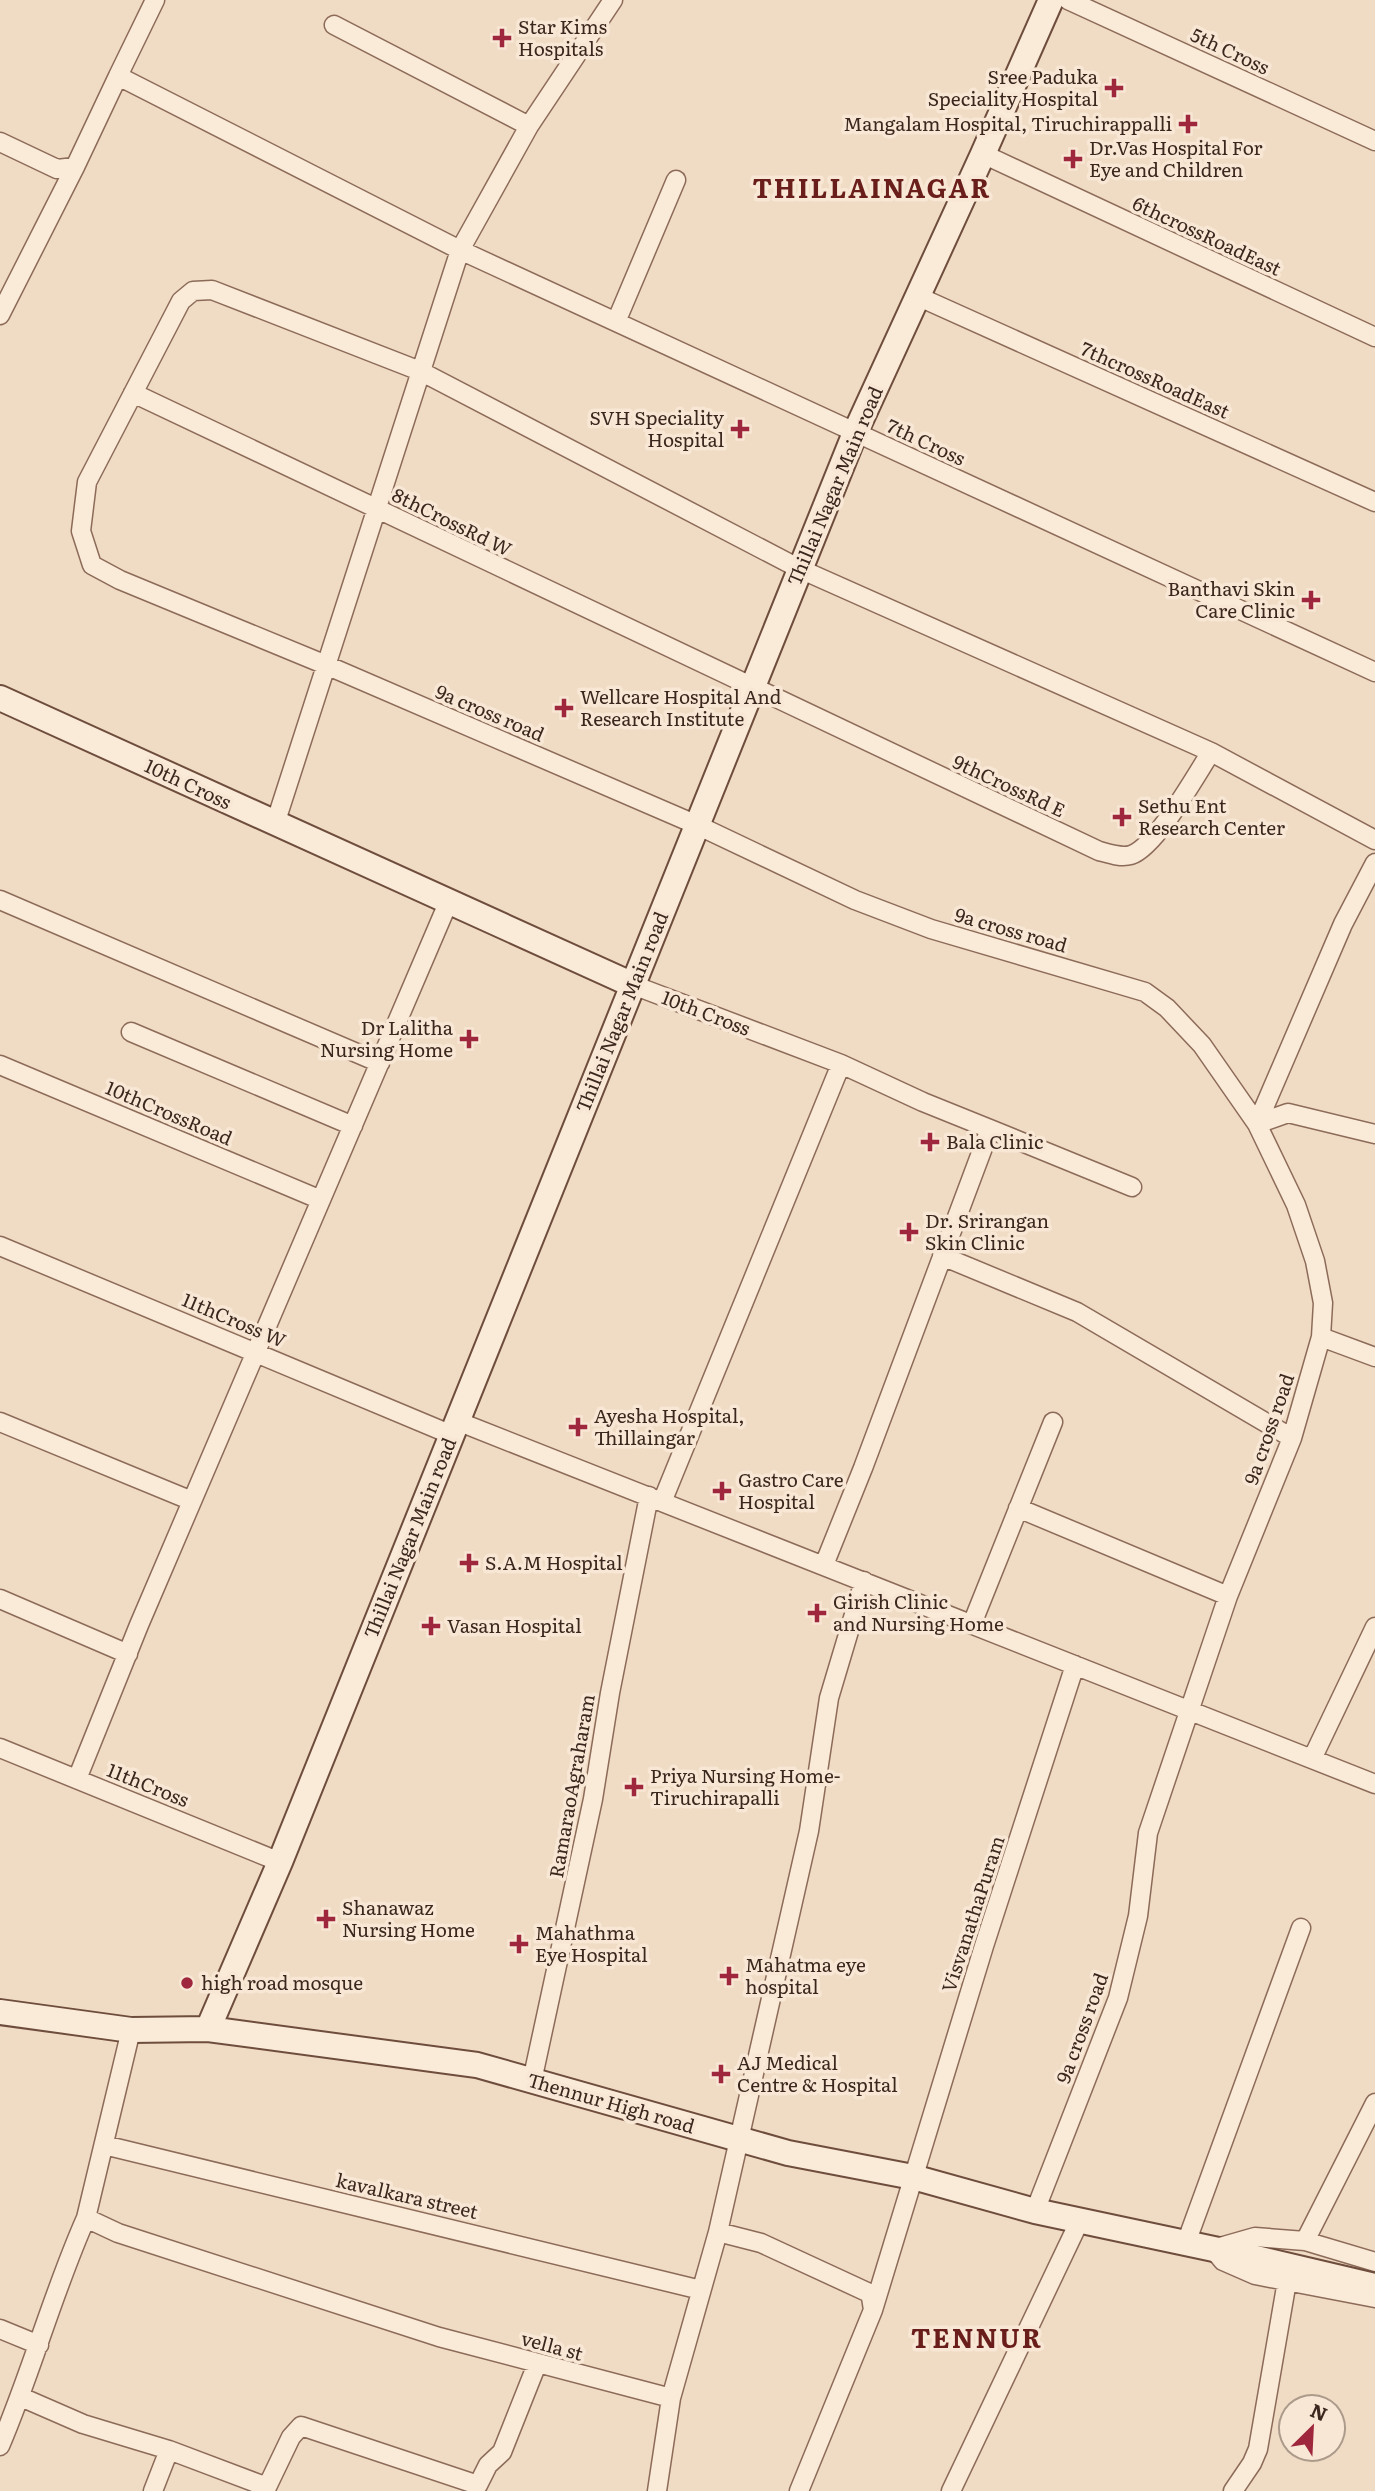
<svg xmlns="http://www.w3.org/2000/svg" width="1375" height="2491" viewBox="0 0 1375 2491" font-family="Literata,serif">
  <style>
    .lines { fill: none; stroke-linecap: round; stroke-linejoin: round }
    .street-casing { stroke: #8c6b59; stroke-width: 21 }
    .secondary-casing { stroke: #6e4d3d; stroke-width: 28 }
    .street { stroke: #faead8; stroke-width: 18 }
    .secondary { stroke: #faead8; stroke-width: 24 }
    .poi-dot { fill: #9e263d; stroke: #f7e7d4; stroke-width: 2.5 }
    .labels { text-anchor: middle; stroke-width: 7; stroke-linejoin: round; paint-order: stroke }
    .poi-label { font-size: 19px; fill: #3c271e; stroke: #f7e7d4; text-anchor: start }
    .street-label { font-size: 19px; fill: #3c271e; stroke: #f7e7d4 }
    .district-label { font-size: 26px; font-weight: bold; letter-spacing: 2px; fill: #6a1e1b; stroke: #f7e7d4 }
  </style>
  <rect width="100%" height="100%" fill="#f0dbc4"/>
  <g class="lines">
    <defs>
      <path id="street" d="M1068,0L1375,141
        M334,25L529,126
        M118,76L155,0
        M0,142L57,169L75,167L118,76L460,250L1375,672
        M983,154L1375,337
        M917,296L1375,502
        M0,315L75,167
        M616,322L676,180
        M133,393L1099,851C1110,854 1121,858 1131,855C1156,847 1196,775 1211,752
        M275,824L460,250L529,126L613,0
        M0,900L380,1063
        M633,985L841,1064L923,1102L990,1129L863,1468L824,1565
        M131,1032L353,1126
        M0,1065L321,1200
        M1257,1124L1343,924L1375,863
        M1257,1124L1288,1113L1375,1134
        M990,1129L1132,1187
        M0,1246L452,1435
        M942,1256L1077,1312L1292,1438
        M1321,1337L1375,1357
        M457,1421L1375,1784
        M0,1422L192,1501
        M662,1502L841,1064
        M1018,1508L1228,1596
        M0,1599L128,1654
        M972,1624L1053,1422
        M0,1748L280,1862
        M1312,1759L1375,1627
        M77,1779L139,1625L448,903
        M131,2030L86,2218L118,2233L439,2337L671,2398L718,2232L761,2243L867,2292L871,2297L873,2310L799,2491
        M532,2081L593,1799L610,1693L649,1496
        M104,2145L701,2290
        M1035,2211L1118,1998L1138,1916L1148,1833L1228,1596L1292,1438L1321,1337L1323,1303L1315,1261L1296,1205L1257,1124L1202,1045L1167,1008L1145,992L931,929L855,900L697,825L326,665L120,580L92,565L81,531L87,482L181,301L193,291L212,290L420,371L800,569L1211,752L1375,840
        M718,2232L809,1831L829,1698L864,1581
        M1305,2241L1375,2103
        M1186,2243L1301,1928
        M1375,2262L1305,2241L1255,2237L1213,2249L1223,2261L1255,2275L1375,2298
        M873,2310L984,1946L1075,1665
        M0,2329L39,2345
        M21,2397L83,2424L169,2450L267,2487L291,2437L301,2426L478,2485L488,2465L502,2452L537,2364
        M0,2446C32,2371 53,2292 86,2218
        M153,2491L169,2450
        M657,2491L671,2398
        M951,2491L1080,2220
        M1233,2491L1252,2463L1258,2449L1287,2281"/>
      <path id="secondary" d="M0,698L633,985
        M0,2012L131,2030L208,2029L477,2065L788,2153L913,2177L1035,2211L1256,2258L1375,2286
        M208,2029L280,1862L855,433L983,154L1051,0"/>
    </defs>
    <use href="#street" class="street-casing"/>
    <use href="#secondary" class="secondary-casing"/>
    <use href="#street" class="street"/>
    <use href="#secondary" class="secondary"/>
  </g>
  <g class="poi-dot">
    <path d="M498.5 27.5h7v7h7v7h-7v7h-7v-7h-7v-7h7z"/>
    <path d="M1110.5 77.5h7v7h7v7h-7v7h-7v-7h-7v-7h7z"/>
    <path d="M1184.5 113.5h7v7h7v7h-7v7h-7v-7h-7v-7h7z"/>
    <path d="M1069.5 148.5h7v7h7v7h-7v7h-7v-7h-7v-7h7z"/>
    <path d="M736.5 418.5h7v7h7v7h-7v7h-7v-7h-7v-7h7z"/>
    <path d="M1307.5 589.5h7v7h7v7h-7v7h-7v-7h-7v-7h7z"/>
    <path d="M560.5 697.5h7v7h7v7h-7v7h-7v-7h-7v-7h7z"/>
    <path d="M1118.5 806.5h7v7h7v7h-7v7h-7v-7h-7v-7h7z"/>
    <path d="M465.5 1028.5h7v7h7v7h-7v7h-7v-7h-7v-7h7z"/>
    <path d="M926.5 1131.5h7v7h7v7h-7v7h-7v-7h-7v-7h7z"/>
    <path d="M905.5 1221.5h7v7h7v7h-7v7h-7v-7h-7v-7h7z"/>
    <path d="M574.5 1416.5h7v7h7v7h-7v7h-7v-7h-7v-7h7z"/>
    <path d="M718.5 1480.5h7v7h7v7h-7v7h-7v-7h-7v-7h7z"/>
    <path d="M465.5 1552.5h7v7h7v7h-7v7h-7v-7h-7v-7h7z"/>
    <path d="M813.5 1602.5h7v7h7v7h-7v7h-7v-7h-7v-7h7z"/>
    <path d="M427.5 1615.5h7v7h7v7h-7v7h-7v-7h-7v-7h7z"/>
    <path d="M630.5 1776.5h7v7h7v7h-7v7h-7v-7h-7v-7h7z"/>
    <path d="M322.5 1908.5h7v7h7v7h-7v7h-7v-7h-7v-7h7z"/>
    <path d="M515.5 1933.5h7v7h7v7h-7v7h-7v-7h-7v-7h7z"/>
    <path d="M725.5 1965.5h7v7h7v7h-7v7h-7v-7h-7v-7h7z"/>
    <circle cx="187" cy="1983" r="7"/>
    <path d="M717.5 2063.5h7v7h7v7h-7v7h-7v-7h-7v-7h7z"/>
  </g>
  <g class="labels">
    <g class="poi-label">
      <text x="518" y="34">Star Kims<tspan x="518" dy="22">Hospitals</tspan></text>
      <text x="1098" y="84" text-anchor="end">Sree Paduka<tspan x="1098" dy="22">Speciality Hospital</tspan></text>
      <text x="1172" y="131" text-anchor="end">Mangalam Hospital, Tiruchirappalli</text>
      <text x="1089" y="155">Dr.Vas Hospital For<tspan x="1089" dy="22">Eye and Children</tspan></text>
      <text x="724" y="425" text-anchor="end">SVH Speciality<tspan x="724" dy="22">Hospital</tspan></text>
      <text x="1295" y="596" text-anchor="end">Banthavi Skin<tspan x="1295" dy="22">Care Clinic</tspan></text>
      <text x="580" y="704">Wellcare Hospital And<tspan x="580" dy="22">Research Institute</tspan></text>
      <text x="1138" y="813">Sethu Ent<tspan x="1138" dy="22">Research Center</tspan></text>
      <text x="453" y="1035" text-anchor="end">Dr Lalitha<tspan x="453" dy="22">Nursing Home</tspan></text>
      <text x="946" y="1149">Bala Clinic</text>
      <text x="925" y="1228">Dr. Srirangan<tspan x="925" dy="22">Skin Clinic</tspan></text>
      <text x="594" y="1423">Ayesha Hospital,<tspan x="594" dy="22">Thillaingar</tspan></text>
      <text x="738" y="1487">Gastro Care<tspan x="738" dy="22">Hospital</tspan></text>
      <text x="485" y="1570">S.A.M Hospital</text>
      <text x="833" y="1609">Girish Clinic<tspan x="833" dy="22">and Nursing Home</tspan></text>
      <text x="447" y="1633">Vasan Hospital</text>
      <text x="650" y="1783">Priya Nursing Home-<tspan x="650" dy="22">Tiruchirapalli</tspan></text>
      <text x="342" y="1915">Shanawaz<tspan x="342" dy="22">Nursing Home</tspan></text>
      <text x="535" y="1940">Mahathma<tspan x="535" dy="22">Eye Hospital</tspan></text>
      <text x="745" y="1972">Mahatma eye<tspan x="745" dy="22">hospital</tspan></text>
      <text x="201" y="1990">high road mosque</text>
      <text x="737" y="2070">AJ Medical<tspan x="737" dy="22">Centre &amp; Hospital</tspan></text>
    </g>
    <g class="street-label">
      <text transform="translate(1230 51) rotate(25)" y="7">5th Cross</text>
      <text transform="translate(1207 236) rotate(25)" y="7">6thcrossRoadEast</text>
      <text transform="translate(1155 380) rotate(24)" y="7">7thcrossRoadEast</text>
      <text transform="translate(926 442) rotate(25)" y="7">7th Cross</text>
      <text transform="translate(835 486) rotate(-67)" y="7">Thillai Nagar Main road</text>
      <text transform="translate(452 522) rotate(26)" y="7">8thCrossRd W</text>
      <text transform="translate(490 713) rotate(23)" y="7">9a cross road</text>
      <text transform="translate(188 784) rotate(25)" y="7">10th Cross</text>
      <text transform="translate(1009 786) rotate(25)" y="7">9thCrossRd E</text>
      <text transform="translate(1011 930) rotate(16)" y="7">9a cross road</text>
      <text transform="translate(622 1012) rotate(-68)" y="7">Thillai Nagar Main road</text>
      <text transform="translate(706 1013) rotate(21)" y="7">10th Cross</text>
      <text transform="translate(169 1113) rotate(23)" y="7">10thCrossRoad</text>
      <text transform="translate(234 1320) rotate(23)" y="7">11thCross W</text>
      <text transform="translate(1269 1429) rotate(-71)" y="7">9a cross road</text>
      <text transform="translate(410 1538) rotate(-68)" y="7">Thillai Nagar Main road</text>
      <text transform="translate(148 1785) rotate(22)" y="7">11thCross</text>
      <text transform="translate(572 1786) rotate(-80)" y="7">RamaraoAgraharam</text>
      <text transform="translate(973 1914) rotate(-72)" y="7">VisvanathaPuram</text>
      <text transform="translate(1082 2028) rotate(-70)" y="7">9a cross road</text>
      <text transform="translate(611 2103) rotate(16)" y="7">Thennur High road</text>
      <text transform="translate(407 2196) rotate(13)" y="7">kavalkara street</text>
      <text transform="translate(552 2346) rotate(15)" y="7">vella st</text>
    </g>
    <g class="district-label">
      <text x="872" y="198">THILLAINAGAR</text>
      <text x="977" y="2348">TENNUR</text>
    </g>
  </g>
  <g transform="translate(1312 2428) rotate(24)"><circle r="33" fill="#f7e7d4" stroke="#ac9a8b" stroke-width="2"/>
  <path d="M0-5L12 26L0 18L-12 26Z" fill="#9e263d"/>
  <text y="-10" font-size="19" font-weight="bold" text-anchor="middle" fill="#3c271e">N</text>
  </g>
</svg>
